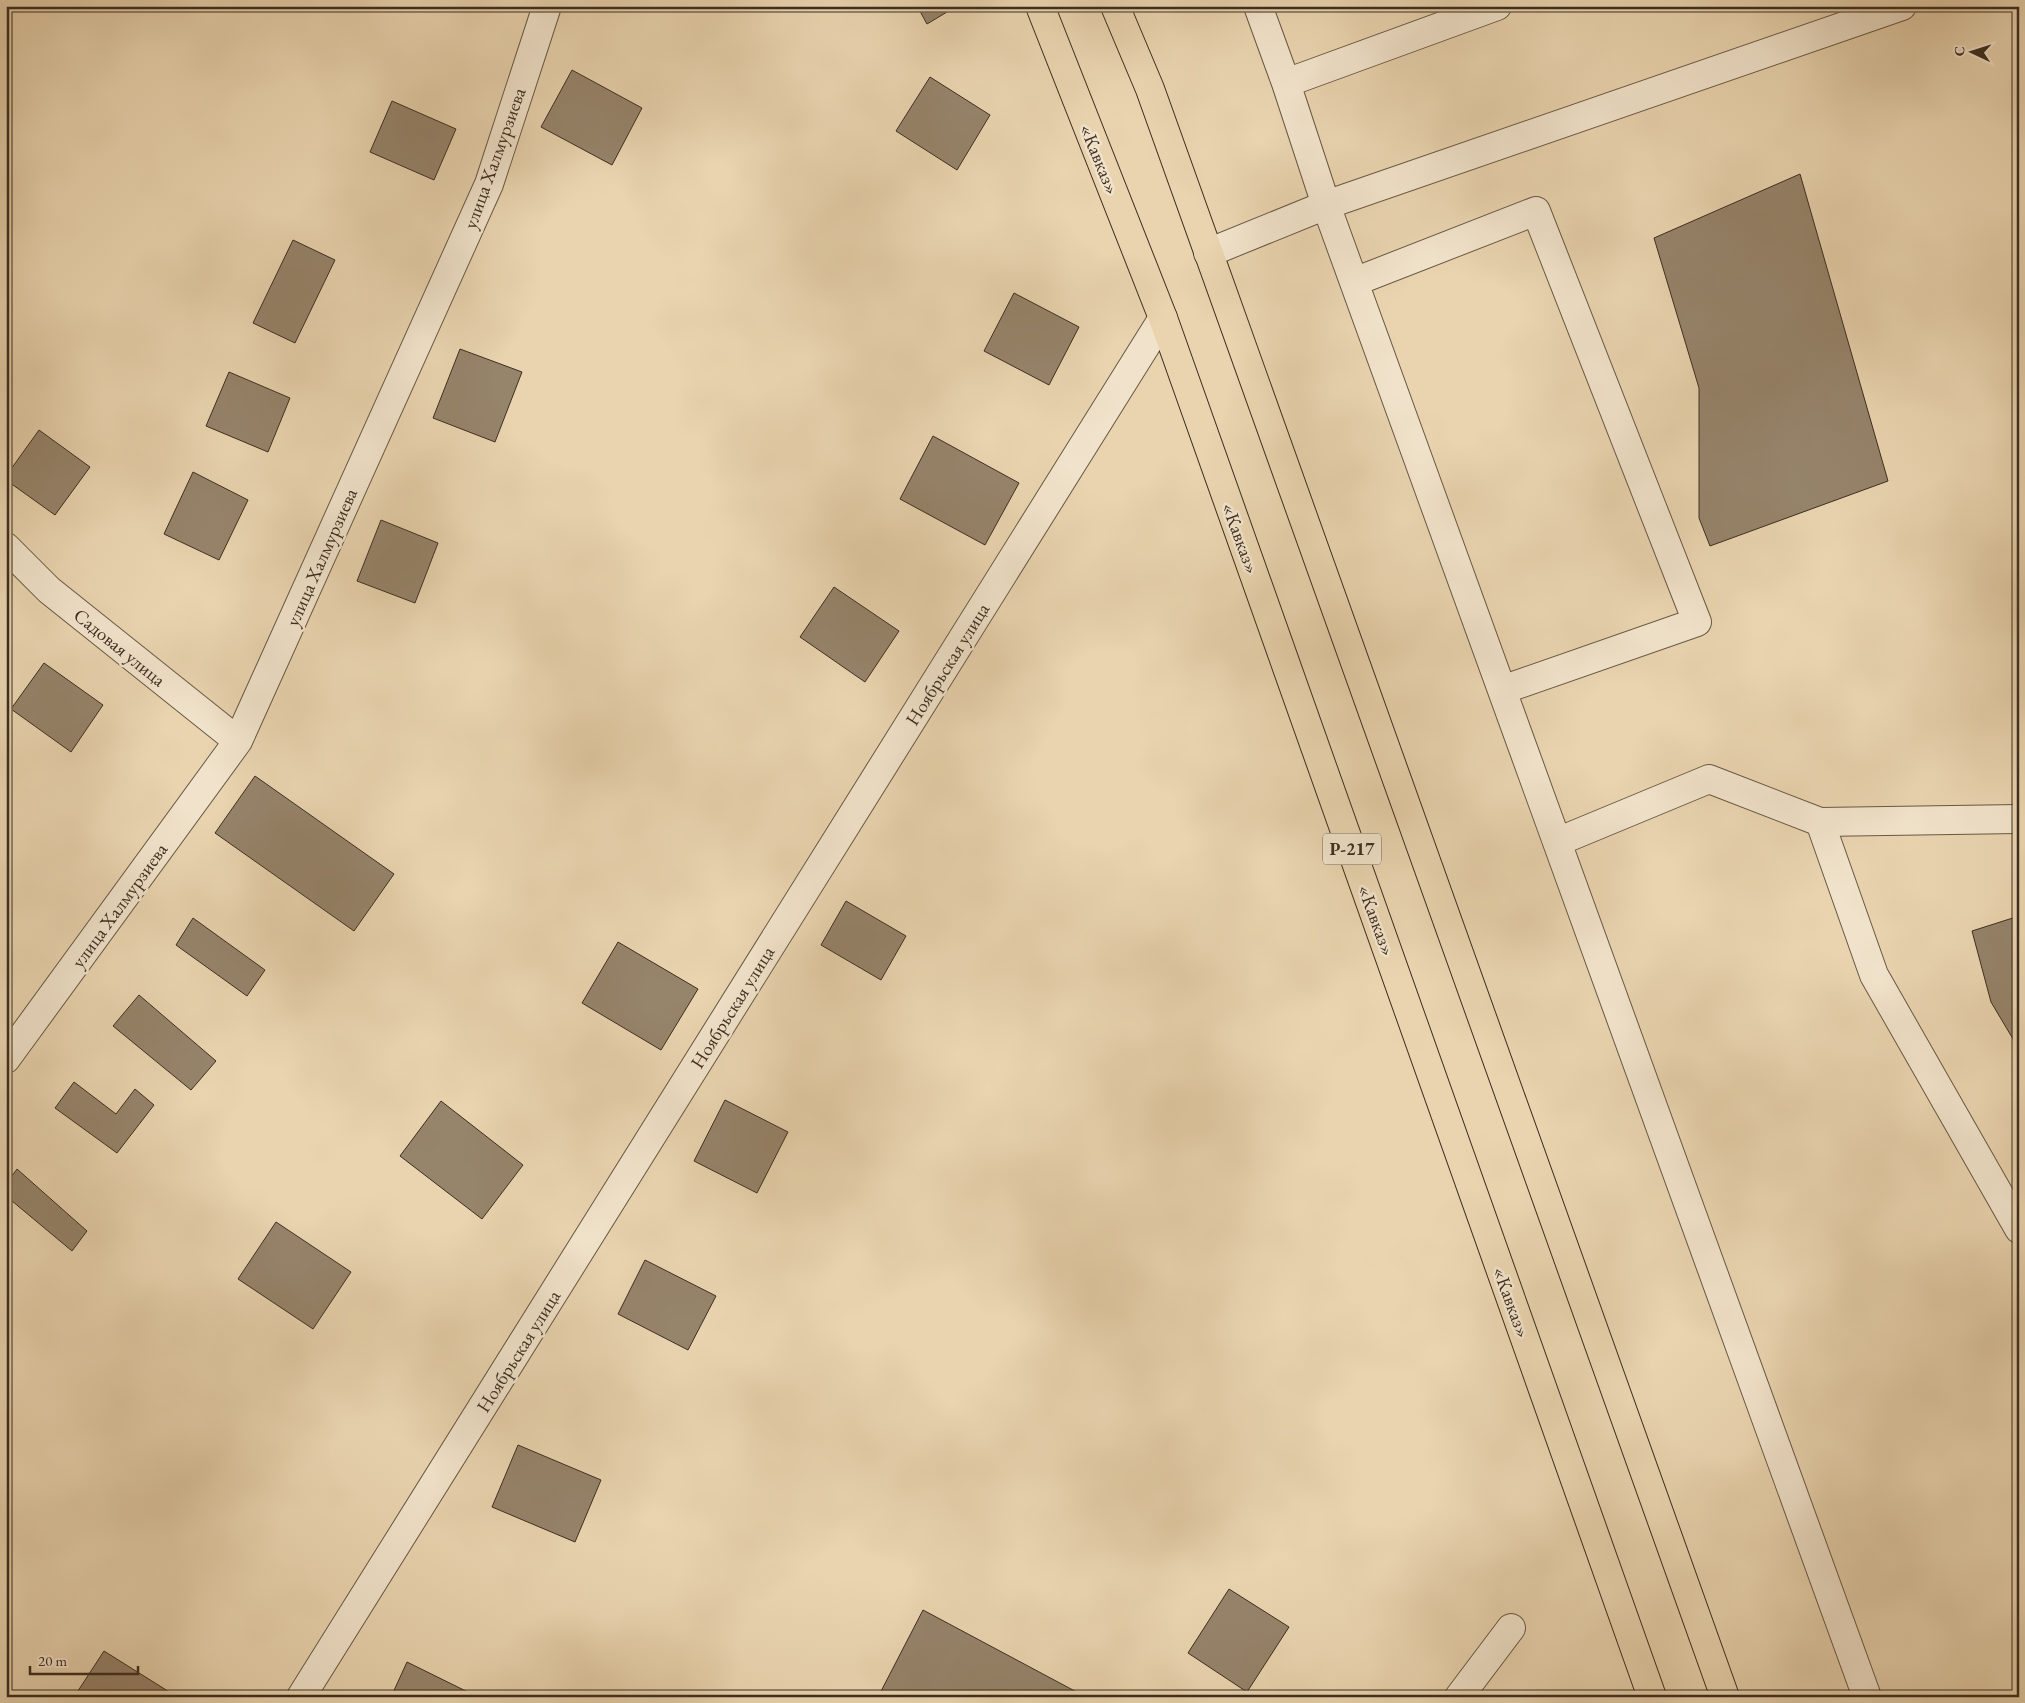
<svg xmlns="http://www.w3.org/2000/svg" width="2025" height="1703" viewBox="0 0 2025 1703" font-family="'EB Garamond',serif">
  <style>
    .building { fill: #96846b; stroke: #3d2e21 }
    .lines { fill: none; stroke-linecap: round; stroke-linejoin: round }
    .minor-casing { stroke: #685844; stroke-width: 30 }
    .highway-casing { stroke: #3d2e21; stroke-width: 30 }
    .minor { stroke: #f1e3cb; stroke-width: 28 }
    .highway { stroke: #e9d4af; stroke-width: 28 }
    .labels { text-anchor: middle; stroke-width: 5; stroke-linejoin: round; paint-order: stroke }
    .shield { fill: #f1e3cb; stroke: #736454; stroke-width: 1 }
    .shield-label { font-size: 18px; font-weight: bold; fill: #3d2e21 }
    .street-label { font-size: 19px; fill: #3d2e21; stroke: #f1e3cb }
  </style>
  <rect width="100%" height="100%" fill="#e9d4af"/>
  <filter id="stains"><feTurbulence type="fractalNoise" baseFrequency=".004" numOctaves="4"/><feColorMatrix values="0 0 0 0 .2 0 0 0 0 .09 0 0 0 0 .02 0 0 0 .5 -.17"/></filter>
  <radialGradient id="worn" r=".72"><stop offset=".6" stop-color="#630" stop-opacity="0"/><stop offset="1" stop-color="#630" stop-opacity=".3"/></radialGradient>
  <path class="building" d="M917,6H957L927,24Z
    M572,70L642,108L612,165L541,127Z
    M930,77L990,115L957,170L896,131Z
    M392,101L456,129L434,180L370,152Z
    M1800,174L1888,481L1710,546L1699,518V388L1654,238Z
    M293,240L335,260L295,343L253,323Z
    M1014,293L1079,327L1049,385L984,351Z
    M460,349L522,372L495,442L433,418Z
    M229,372L290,398L268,452L206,426Z
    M39,430L90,467L55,515L6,480V476Z
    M933,436L1019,483L985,545L900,499Z
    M193,472L248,500L219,560L164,534Z
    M381,520L438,543L415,603L357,581Z
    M834,587L899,631L865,682L800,637Z
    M44,663L103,705L71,752L11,709Z
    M255,776L394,874L354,931L215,833Z
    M846,901L906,936L881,980L821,945Z
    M2019,916V1078L2013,1039L1991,1002L1972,931Z
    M193,918L265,970L247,996L176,945Z
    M618,942L698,989L661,1050L582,1003Z
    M139,995L216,1061L191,1090L113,1026Z
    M74,1082L116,1114L135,1089L154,1105L117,1153L55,1108Z
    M725,1100L788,1132L757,1193L694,1161Z
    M441,1101L523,1165L482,1219L400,1156Z
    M17,1169L87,1231L72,1251L6,1196V1184Z
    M276,1222L351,1272L313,1329L238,1279Z
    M645,1260L716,1296L688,1350L618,1314Z
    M518,1445L601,1480L575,1542L492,1507Z
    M1229,1589L1289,1627L1247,1692L1188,1653Z
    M923,1610L1086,1697H878Z
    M104,1651L171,1693L169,1697H74Z
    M407,1662L478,1697H391Z"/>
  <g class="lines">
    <defs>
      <path id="minor" d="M1258,6L1286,83L1326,205L1867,1697
        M1286,83L1497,6
        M1208,253L1326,205L1902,6
        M1354,282L1536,211L1697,622L1502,690
        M6,547L49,590L238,741
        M1820,822L1874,975L2019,1229
        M1557,842L1709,779L1820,822L2019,819
        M6,1059L238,741L489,184L547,6
        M301,1697L1163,318
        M1459,1697L1511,1628"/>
      <path id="highway" d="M1040,6L1163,318L1652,1697
        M1115,6L1150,89L1725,1697"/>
    </defs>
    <use href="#minor" class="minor-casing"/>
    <use href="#highway" class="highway-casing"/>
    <use href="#minor" class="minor"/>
    <use href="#highway" class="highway"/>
  </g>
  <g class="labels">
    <rect class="shield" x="1323" y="833.5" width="58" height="31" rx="4"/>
    <g class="shield-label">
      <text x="1352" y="855">Р-217</text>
    </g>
    <g class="street-label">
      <text transform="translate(494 158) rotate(-70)" y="7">улица Халмурзиева</text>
      <text transform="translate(1100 159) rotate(68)" y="7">«Кавказ»</text>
      <text transform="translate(1241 538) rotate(70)" y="7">«Кавказ»</text>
      <text transform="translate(321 557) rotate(-66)" y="7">улица Халмурзиева</text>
      <text transform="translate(120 647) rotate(39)" y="7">Садовая улица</text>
      <text transform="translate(947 664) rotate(-58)" y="7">Ноябрьская улица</text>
      <text transform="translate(119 905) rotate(-54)" y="7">улица Халмурзиева</text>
      <text transform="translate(1377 920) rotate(70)" y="7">«Кавказ»</text>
      <text transform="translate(732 1007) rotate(-58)" y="7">Ноябрьская улица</text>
      <text transform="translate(1512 1302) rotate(70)" y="7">«Кавказ»</text>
      <text transform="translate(518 1351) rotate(-58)" y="7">Ноябрьская улица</text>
    </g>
  </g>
  <rect width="2025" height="1703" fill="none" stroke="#e9d4af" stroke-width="25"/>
  <rect x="8" y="8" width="2010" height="1688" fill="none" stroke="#3d2e21" stroke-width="2.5"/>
  <rect x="12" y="12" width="2000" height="1678" fill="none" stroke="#3d2e21"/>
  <g transform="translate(1972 52) rotate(274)" stroke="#f1e3cb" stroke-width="4" paint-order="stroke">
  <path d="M0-4L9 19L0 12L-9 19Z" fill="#3d2e21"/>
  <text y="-8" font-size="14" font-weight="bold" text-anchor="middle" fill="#3d2e21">С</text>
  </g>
  <path d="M30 1666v8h108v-8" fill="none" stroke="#3d2e21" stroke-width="2.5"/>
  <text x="38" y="1666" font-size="15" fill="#3d2e21" stroke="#f1e3cb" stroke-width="4" paint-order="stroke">20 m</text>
  <rect width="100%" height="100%" filter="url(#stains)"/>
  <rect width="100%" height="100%" fill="url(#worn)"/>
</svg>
